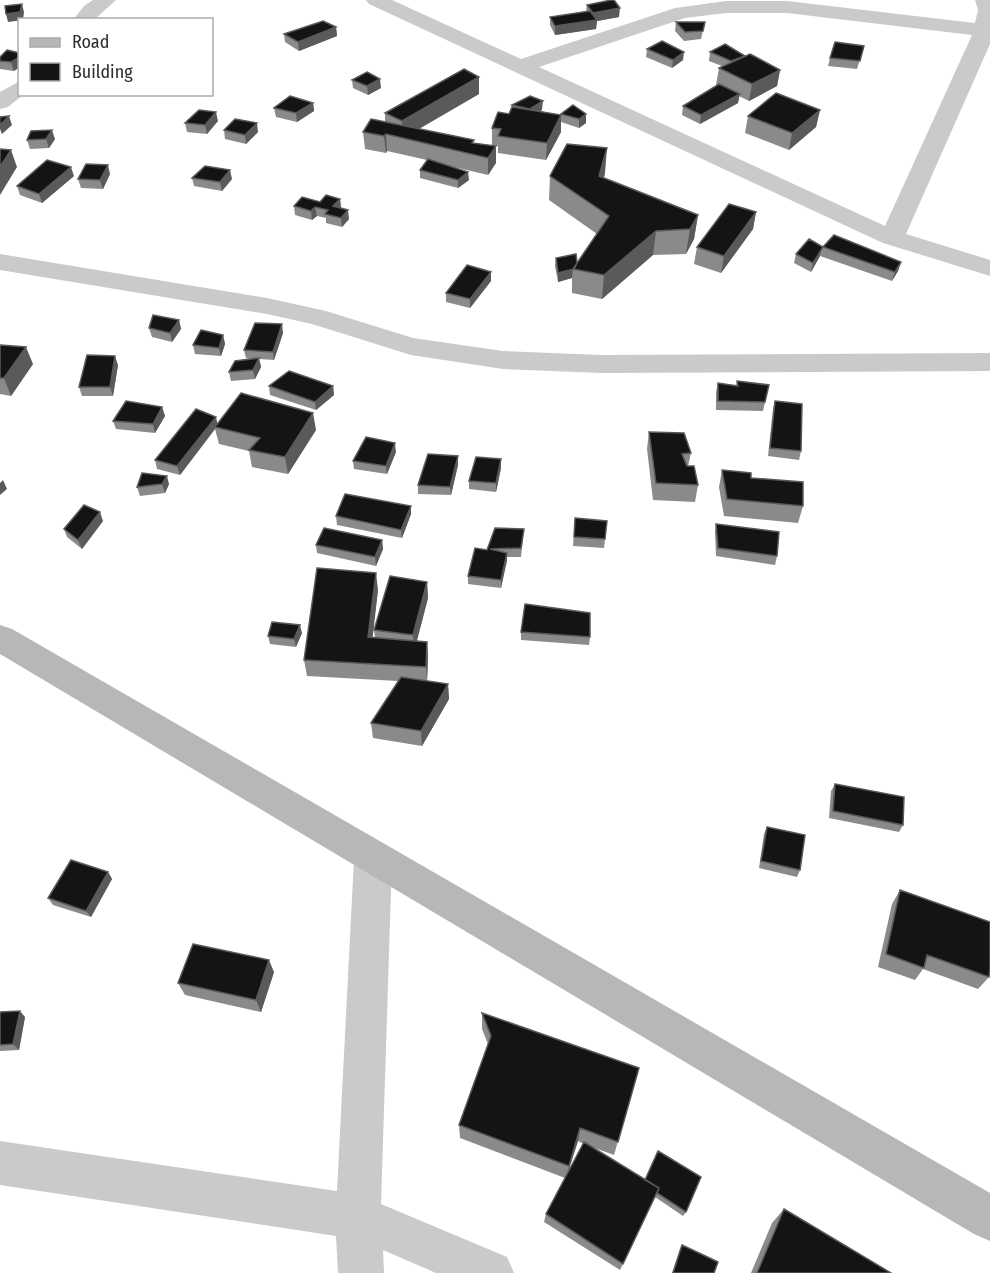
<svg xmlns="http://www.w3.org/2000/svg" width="990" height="1273" viewBox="0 0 990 1273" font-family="'Fira Sans Condensed',sans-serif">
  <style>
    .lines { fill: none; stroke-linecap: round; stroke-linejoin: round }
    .street { fill: #cacaca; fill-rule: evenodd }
    .secondary { fill: #b7b7b7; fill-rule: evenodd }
    .wall { fill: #8a8a8a; fill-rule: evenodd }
    .shaded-wall { fill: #5a5a5a }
    .building { fill: #141414; stroke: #5a5a5a; stroke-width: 1.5 }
  </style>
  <rect width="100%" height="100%" fill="#fff"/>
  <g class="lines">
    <path class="street" d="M93,0H116L94,20H73L84,6Z
      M366,0H392L521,59L675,8L726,1H787L975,23L978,10L975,0H990V44L906,234L990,260V276L883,243L369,4ZM726,13H787L972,35L885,226L539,67L685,18Z
      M20,81V94H24L8,107L0,109V92Z
      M0,254L267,298L326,311L413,338L503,351L601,355L990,353V371L601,373L503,369L411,355L312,324L267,314L0,270Z
      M373,842L386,847L392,859L381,1204L507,1257L514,1273H436L383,1250L384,1273H338L336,1236L0,1185V1141L337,1191L354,859L360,847Z"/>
    <path class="secondary" d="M0,625L12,629L990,1193V1241L974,1234L0,654Z"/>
  </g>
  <path class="wall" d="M587,5L619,17L597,21L596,29L555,35L550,25V17L586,11Z
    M676,22H705L701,39L684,41L675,31Z
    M336,27L337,36L299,51L285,42L284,34Z
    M864,46L857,69L828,66L830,58Z
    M647,49L683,60L672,68L646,57Z
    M710,52L745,56L780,70L777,86L749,101L739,96L738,103L700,124L682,115L683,106L717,85H716L719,68L722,66L709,61Z
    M20,53L14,71L0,69V57Z
    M352,80L381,88L368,95L353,88Z
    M479,94L419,129L474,143L496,146V163L488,175L450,166L469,180L458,188L420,178V170L427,160L387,151L386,153L365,149L363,132L385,122V113Z
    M313,103L314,111L297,122L276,117L274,108Z
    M512,105L542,110L540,111L561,115L573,105L586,123L579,128L561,122V132L546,160L498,153V146L492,145V128L509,114Z
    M820,110L816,127L789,150L745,133L748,116Z
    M218,121L207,134L187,132L185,123Z
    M224,130L258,132L246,144L225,139Z
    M55,139L49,148L30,149L27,140Z
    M605,173L604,178L698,215L694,239L686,254L653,255L602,299L572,293V278L558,282L555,266L556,258L577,263L597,234L549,200L550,176Z
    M110,174L103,189L81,188L78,179Z
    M74,176L42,203L20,195L17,186Z
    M192,178L232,179L222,191L194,186Z
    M340,199L341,208L349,219L342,227L326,223V218L317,216L312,220L295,215L294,206Z
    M756,212L753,229L721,273L694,264L697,247Z
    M823,247L901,262L898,271L892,281L820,256Z
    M796,254L820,256L811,272L794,263Z
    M491,281L470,308L446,302V293Z
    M179,320L181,329L172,342L152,337L149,328Z
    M283,333L274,360L259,359L261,367L255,379L231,381L229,372L252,359L246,358L244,350Z
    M223,335L225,344L221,356L195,354L193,345Z
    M0,345L33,364L11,396L0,394Z
    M118,365L113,396H82L79,387Z
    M737,381L769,385L763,411L716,410V392L718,383L736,386Z
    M269,386H333L334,395L316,410L270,395Z
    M775,401L801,451L799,460L768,456L773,409Z
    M162,407L165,416L155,433L116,429L113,421Z
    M218,424L316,430L288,474L252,467L249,451L219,444L215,429L180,475L157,469L155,460Z
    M649,432L691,453L688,466L698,485L695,502L653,500L647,449Z
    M396,452L387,474L354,469L353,461Z
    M458,456V465L451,495L418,494V485Z
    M501,468L496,492L469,489V481Z
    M722,470L751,478L803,506L798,523L724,516L719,487Z
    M142,473L169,484L165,493L140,496L137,487Z
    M411,514L402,538L337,525L336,516Z
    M575,518L607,521L604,548L573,546Z
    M103,521L82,549L67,537L64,529Z
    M716,524L777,556L775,565L716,556L715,532Z
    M524,529L521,557H507L501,588L468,584V576L487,550Z
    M382,540L383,549L376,566L317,553L316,545Z
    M427,582L428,598L417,641L427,642L428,658L427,681L448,684L449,699L422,746L373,738L371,723L398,681L307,676L304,660L378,590L372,637H375L374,630Z
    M521,632L590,637L589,645L521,640Z
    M302,633L296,647L270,644L268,636Z
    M835,784L903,825L899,832L829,818L831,791Z
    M767,827L800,870L797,877L759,868L764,834Z
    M108,872L112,879L91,917L53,905L48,898Z
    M900,890L989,977L978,989L923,969L915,980L878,967L892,904Z
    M274,972L261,1012L185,995L178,983Z
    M0,1012L25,1017L19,1050L0,1051Z
    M482,1013L639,1068L614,1155L592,1147L686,1212L683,1216L655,1197L620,1270L544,1222L546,1214L565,1178L460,1138L459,1125L488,1044L482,1029ZM578,1141L584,1144L568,1172Z
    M784,1209L891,1273H751L772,1223Z
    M682,1245L714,1273H672L680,1249Z"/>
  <path class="shaded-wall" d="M22,4L24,12L23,20L8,22L6,14Z
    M620,8L619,17L597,21L596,29L555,35V26L592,21L593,13Z
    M336,27L337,36L299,51L298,42Z
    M684,52L683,60L672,68L673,60Z
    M20,57V67L14,71L11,62Z
    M780,70L777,86L749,101L752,84Z
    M479,77V94L403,138L402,121Z
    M380,79L381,88L368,95L367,86Z
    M740,94L738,103L700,124L701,115Z
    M543,101L542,110L529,118L530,109Z
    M313,103L314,111L297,122L296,113Z
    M820,110L816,127L789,150L792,133Z
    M216,112L218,121L207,134L205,125Z
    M586,114V123L579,128V119Z
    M561,115V132L546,160L547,143Z
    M9,116L12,125L2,134L0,129V125Z
    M257,123L258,132L246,144L245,135Z
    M52,130L55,139L49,148L46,139Z
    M386,134L387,151L386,153L384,136Z
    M496,146V163L488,175V158Z
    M607,148L605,173L597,201L599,176Z
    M11,150L17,167L0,195V167Z
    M108,165L110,174L103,189L100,180Z
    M71,167L74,176L42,203L39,194Z
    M230,170L232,179L222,191L220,182Z
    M468,172L469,180L458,188V180Z
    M340,199L341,208L334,215L333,206Z
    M315,207L317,216L312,220L311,211Z
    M348,210L349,219L342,227L341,218Z
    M756,212L753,229L721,273L724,256Z
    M698,215L694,239L686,254L690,229Z
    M656,231L653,255L602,299L604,275Z
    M823,247L820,256L811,272L813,263Z
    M901,262L898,271L892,281L895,272Z
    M573,269L572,278L558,282V273Z
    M491,272V281L470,308V299Z
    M179,320L181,329L172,342L170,333Z
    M282,324L283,333L274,360L273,352Z
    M223,335L225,344L221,356L219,348Z
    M26,347L33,364L11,396L4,378Z
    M115,356L118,365L113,396L110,387Z
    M259,358L261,367L255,379L253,370Z
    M333,386L334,395L316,410L315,402Z
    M162,407L165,416L155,433L153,424Z
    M313,413L316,430L288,474L285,457Z
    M216,417L218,426L215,427V429L180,475L177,466Z
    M395,443L396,452L387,474L386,466Z
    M458,456V465L451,495L450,487Z
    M501,459V468L496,492V483Z
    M167,476L169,484L165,493L162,484Z
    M3,480L7,489L0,495V483Z
    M411,506V514L402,538L401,530Z
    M100,512L103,521L82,549L78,540Z
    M382,540L383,549L376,566L375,557Z
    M507,553V561L501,588V580Z
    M376,573L378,590L371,652L368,637Z
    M427,582L428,598L414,651L413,635Z
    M300,625L302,633L296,647L294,639Z
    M427,642L428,658L427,682L426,667Z
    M448,684L449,699L422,746L421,731Z
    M108,872L112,879L91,917L86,911Z
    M269,960L274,972L261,1012L256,1000Z
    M20,1011L25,1017L19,1050L13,1044Z
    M580,1128L578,1141L566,1178L569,1166Z"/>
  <path class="building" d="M611,0H614L620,8L593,13L587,5Z
    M22,4L20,12L6,14L5,6Z
    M590,11L597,20L555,26L550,17Z
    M323,21L336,27L298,42L284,34Z
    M676,22H705L703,31L685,32Z
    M662,41L684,52L673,60L647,49Z
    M835,42L864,46L860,61L830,58Z
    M725,44L745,56L731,61L710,52Z
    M7,50L20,53V57L11,62L0,61V57Z
    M750,54L780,70L752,84L719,68Z
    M464,69L479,77L402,121L385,113Z
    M367,72L380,79L367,86L352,80Z
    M719,84L740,94L701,115L683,106Z
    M776,93L820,110L792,133L748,116Z
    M290,96L313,103L296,113L274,108Z
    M530,96L543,101L530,109L512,105Z
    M573,105L586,114L579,119L561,114Z
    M512,107L561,115L547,143L498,136L501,129L492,128L498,112L509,114Z
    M199,110L216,112L205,125L185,123Z
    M9,116L0,125V117Z
    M235,119L257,123L245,135L224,130Z
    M371,119L474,140L472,143L496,146L488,158L386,134L384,136L363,132Z
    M52,130L46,139L27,140L31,131Z
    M567,144L607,148L599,176L698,215L690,229L656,231L604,275L573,269L609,216L550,176Z
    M0,149L11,150L0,167Z
    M428,159L468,172L458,180L420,170Z
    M47,160L71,167L39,194L17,186Z
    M86,164L108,165L100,180L78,179Z
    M205,166L230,170L220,182L192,178Z
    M326,195L340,199L333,206L348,210L341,218L325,214L328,210L315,207L311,211L294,206L302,197L320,202Z
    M729,204L756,212L724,256L697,247Z
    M834,235L901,262L895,272L823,247Z
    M809,239L823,247L813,263L796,254Z
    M576,254L577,263L574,269L558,273L556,258Z
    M467,265L491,272L470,299L446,293Z
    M153,315L179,320L170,333L149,328Z
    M255,323L282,324L273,352L244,350Z
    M201,330L223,335L219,348L193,345Z
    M0,345L26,347L4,378H0Z
    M87,355L115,356L110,387H79Z
    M259,358L253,370L229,372L235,361Z
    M289,371L333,386L315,402L269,386Z
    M737,381L769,385L765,402L718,401V383L738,386Z
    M241,393L313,413L285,457L249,450L260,438L215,427Z
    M126,401L162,407L153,424L113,421Z
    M775,401L802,404L801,451L770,448Z
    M196,409L216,417L177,466L155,460Z
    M649,432L684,433L691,453L682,454L687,466H694L698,485L656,483Z
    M366,437L395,443L386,466L353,461Z
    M428,454L458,456L450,487L418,485Z
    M476,457L501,459L496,483L469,481Z
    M722,470L751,473V478L803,482V506L727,499Z
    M142,473L167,476L162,484L137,487Z
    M345,494L411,506L401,530L336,516Z
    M84,505L100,512L78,540L64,529Z
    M575,518L607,521L605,539L574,537Z
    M716,524L779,532L777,556L718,548Z
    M324,528L382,540L375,557L316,545Z
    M495,528L524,529L521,548L490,549L507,553L501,580L468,576L475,548L487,550Z
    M317,568L376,573L368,637L427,642L426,667L304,660Z
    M390,576L427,582L413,635L374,630Z
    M525,604L590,613V637L521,632Z
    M272,622L300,625L294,639L268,636Z
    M401,677L448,684L421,731L371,723Z
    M835,784L904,797L903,825L833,811Z
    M767,827L805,835L800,870L761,861Z
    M71,860L108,872L86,911L48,898Z
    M900,890L990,922V969L989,977L927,955L924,968L886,954Z
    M193,944L269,960L256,1000L178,983Z
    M20,1011L13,1044L0,1045V1012Z
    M482,1013L639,1068L618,1142L580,1128L569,1166L459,1125L491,1036Z
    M584,1142L659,1188L623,1264L546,1214Z
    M658,1151L701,1177L686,1212L657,1193L659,1188L645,1180Z
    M784,1209L891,1273H757Z
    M682,1245L718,1262L714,1273H673Z"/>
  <rect x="18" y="18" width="195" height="78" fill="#ffffff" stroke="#ababab" stroke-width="1.5"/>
  <rect x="30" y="38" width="30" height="9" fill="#b7b7b7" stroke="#ababab" stroke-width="1.5"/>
  <text x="72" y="48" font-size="18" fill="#2d2d2d">Road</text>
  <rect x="30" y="63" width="30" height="18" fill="#141414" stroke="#ababab" stroke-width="1.5"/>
  <text x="72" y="78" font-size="18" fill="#2d2d2d">Building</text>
</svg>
